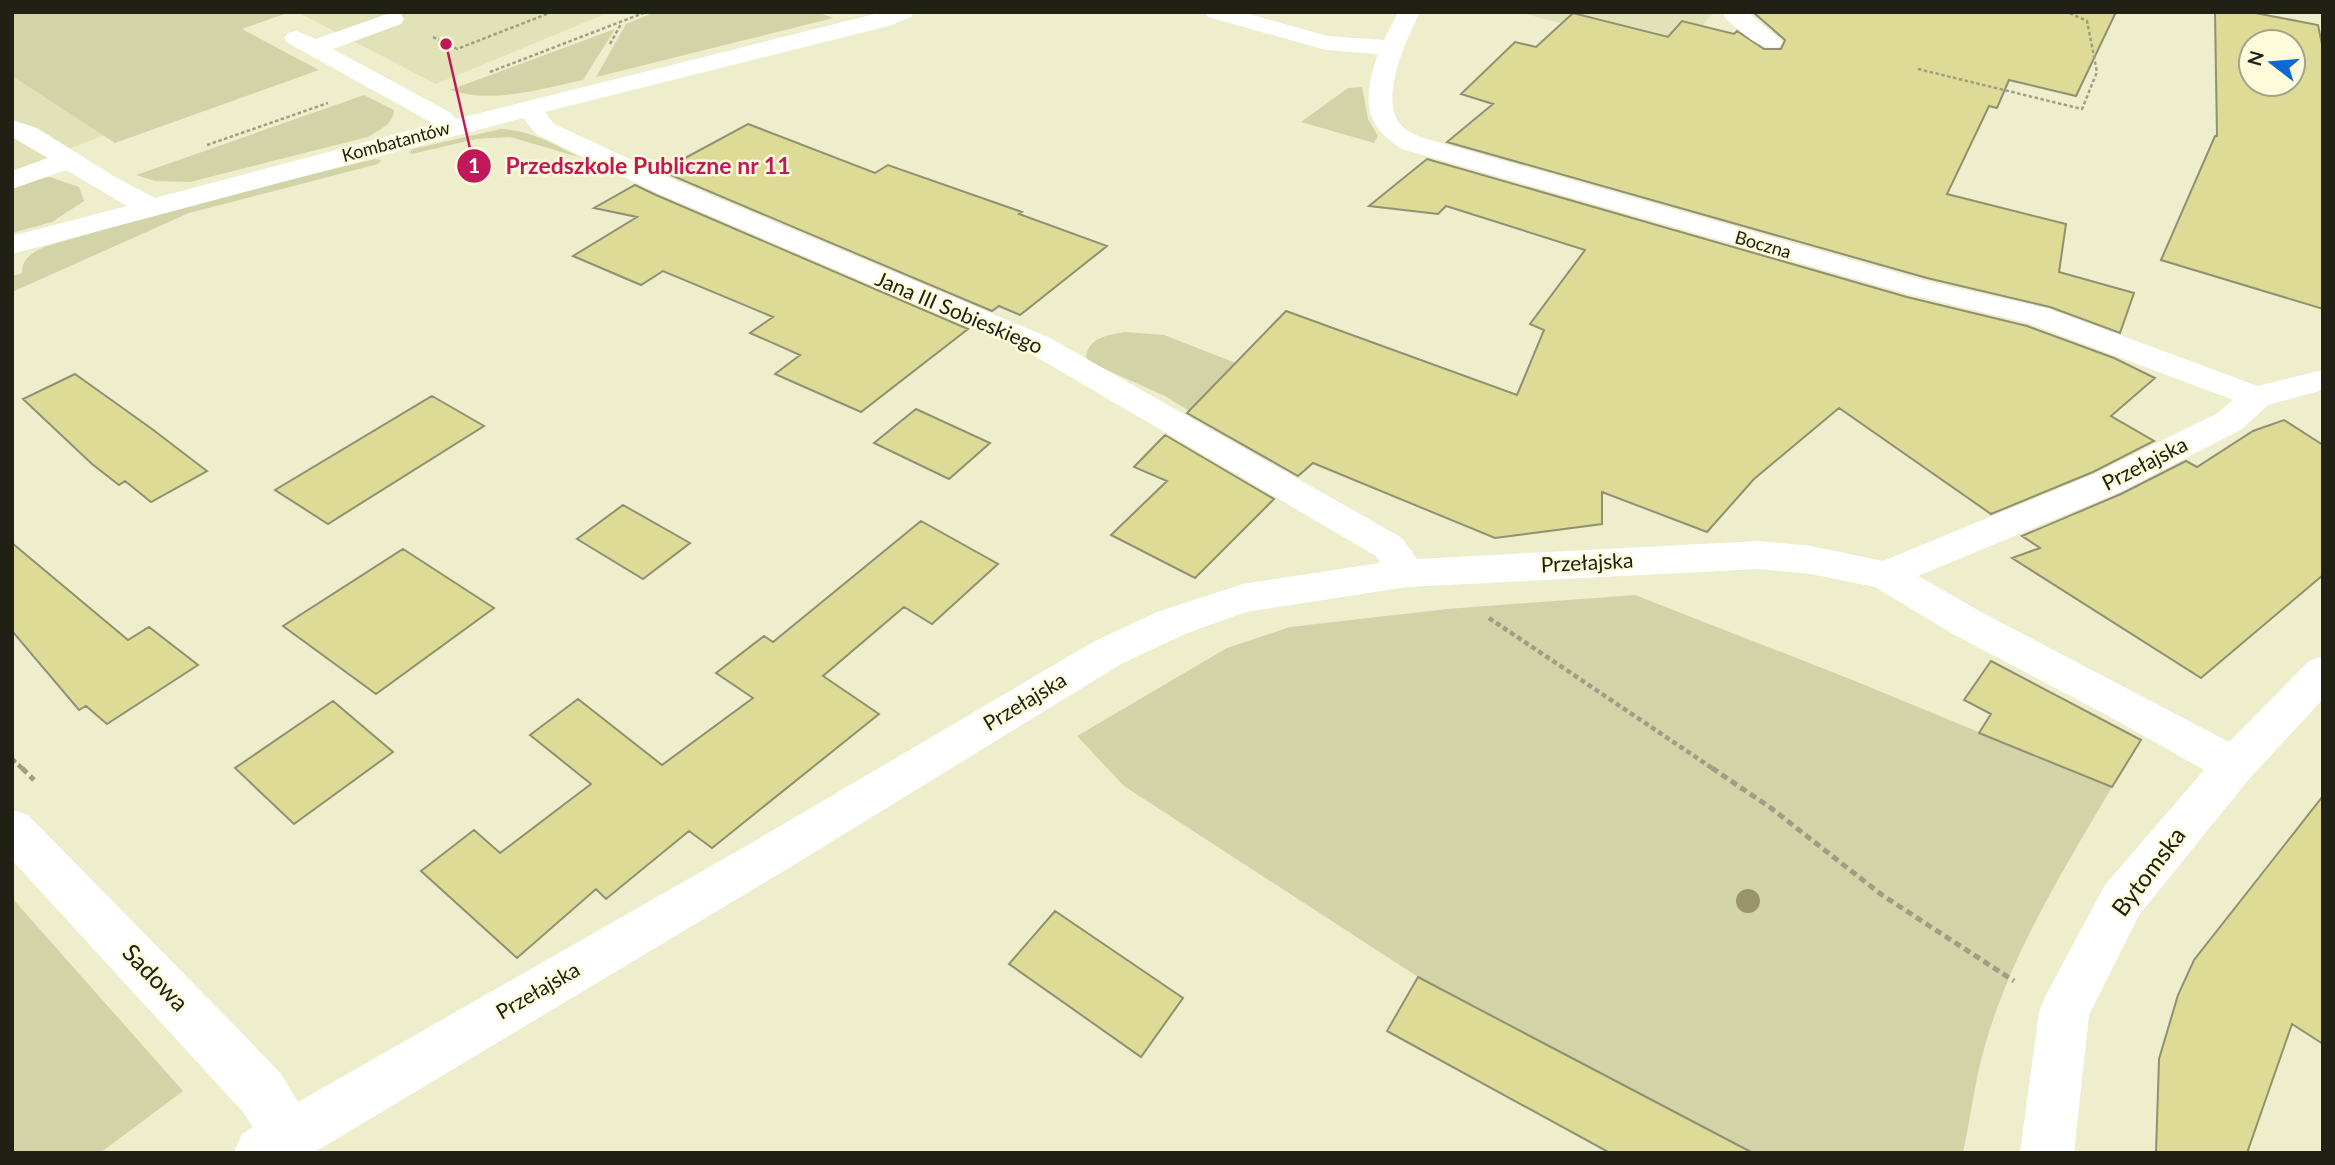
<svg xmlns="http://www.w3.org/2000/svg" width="2335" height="1165" viewBox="0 0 2335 1165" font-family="Lato,sans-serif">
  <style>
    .built { fill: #e2e2b9 }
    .green { fill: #d3d3a8 }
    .building { fill: #dddb95; stroke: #909072; stroke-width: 2; fill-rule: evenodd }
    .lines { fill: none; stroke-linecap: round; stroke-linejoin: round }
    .path-far2 { stroke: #9e9e85; stroke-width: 2.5; stroke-dasharray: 3.5 2.5; stroke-linecap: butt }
    .path-far1 { stroke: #9e9e85; stroke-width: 4.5; stroke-dasharray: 5 3.5; stroke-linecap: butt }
    .path { stroke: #9e9e85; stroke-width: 5; stroke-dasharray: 7 4.5; stroke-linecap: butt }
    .minor { fill: #fff; fill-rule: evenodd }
    .tree { fill: #979569 }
    .labels { text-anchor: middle; stroke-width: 5; stroke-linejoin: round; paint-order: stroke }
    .far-street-label { font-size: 18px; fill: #202014; stroke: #fcfcda }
    .street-label { font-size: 21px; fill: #202014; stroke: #fcfcda }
    .near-street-label { font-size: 24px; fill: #202014; stroke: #fcfcda }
    .leader { fill: none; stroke: #c2185b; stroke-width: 2.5 }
    .callout-dot { fill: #c2185b; stroke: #fcfcda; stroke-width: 2.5 }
    .mark-label { font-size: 21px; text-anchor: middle; font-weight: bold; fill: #fff }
    .callout-label { font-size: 23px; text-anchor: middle; font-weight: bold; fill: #c2185b; stroke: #fcfcda; stroke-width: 5; stroke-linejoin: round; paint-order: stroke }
  </style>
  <rect width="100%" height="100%" fill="#eeeecd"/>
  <path class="built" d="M297,12H610L436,84Z
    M1517,12H1714L1679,53Z
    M12,76L104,135L12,172Z"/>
  <path class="green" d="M12,12H290L242,29L319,70L115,143L12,76Z
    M655,12H817L833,18L596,77L626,24Z
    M615,29L583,80C540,89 493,104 450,90Z
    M1362,87L1368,119L1378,136L1374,143L1301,122L1348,88Z
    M364,95L394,110C393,125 380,129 368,137L190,182L155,181L136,175Z
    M501,129C530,130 553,144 579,157L510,137L476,139L412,154L409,152L413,149Z
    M375,159L382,160L378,164L189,213L12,292V276L22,273C22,258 32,253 44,247L198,202Z
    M50,177L79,187L84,201L52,222L12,233V186L38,178Z
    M1125,332L1164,335L1236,363L1189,411L1165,396L1089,362L1086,357C1089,337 1108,335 1125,332Z
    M1635,595L1850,679L2112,787C2064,869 2013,950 1986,1042C1975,1078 1971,1116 1963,1153H1753L1418,977L1124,786L1077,736L1227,648L1290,627L1447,609Z
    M12,898L183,1091L100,1153H12Z"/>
  <path class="building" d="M1753,12H2116L2076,96L2009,80L1997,108L1989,106L1947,194L2066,224L2059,272L2134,293L2120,333L2050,307L1927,278L1447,142L1493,104L1461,94L1515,42L1536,47L1573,13L1668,37L1682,21L1734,34L1737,31L1764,49H1781L1785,40Z
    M2215,12H2250L2318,25L2323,49V309L2161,260L2215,136H2217ZM2251,42H2293V84H2251Z
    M748,124L875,173L888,165L1022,212L1019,214L1107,246L1020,315L999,306L992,311L661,171Z
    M1427,159L1907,297L2027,326L2114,358L2155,378L2111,416L2154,441L2093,472L1991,514L1839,408L1754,479L1707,532L1602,492V524L1495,538L1313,463L1298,476L1187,413L1286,311L1517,395L1544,330L1530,324L1585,250L1446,206L1438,214L1369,206Z
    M635,185L656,195L968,329L861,412L775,374L800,355L750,333L773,317L663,271L641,285L573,256L637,217L594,208Z
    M75,374L152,429L207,471L151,502L125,481L119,485L92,464L23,399Z
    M432,396L484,426L328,524L275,490Z
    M916,409L990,443L949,479L874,443Z
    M2284,420L2323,445V575L2201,678L2012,558L2040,548L2022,536L2121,494L2186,461L2197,467L2253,431Z
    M1165,435L1274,499L1195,578L1111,535L1167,481L1134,467Z
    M623,505L690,543L643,579L577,539Z
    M921,521L998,564L932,624L904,607L823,676L879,714L712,848L689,831L606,899L596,889L517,958L421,871L474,830L500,853L591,784L530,735L578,699L662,765L753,698L716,673L764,636L773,642Z
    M12,543L128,640L149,627L198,665L107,724L86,706L79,710L12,631Z
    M403,549L494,608L376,694L283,626Z
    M1991,661L2141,740L2112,787L1979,733L1991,714L1964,700Z
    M333,701L393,752L294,824L235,768Z
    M2323,796V1044L2292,1024L2247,1153H2156L2159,1059L2178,995L2194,960Z
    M1055,911L1183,998L1141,1057L1009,964Z
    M1418,977L1528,1035L1753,1153H1610L1387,1031Z"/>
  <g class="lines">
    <path class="path-far2" d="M433,37L457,49L552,12
      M610,44L621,24
      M1918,69L2082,109L2097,72L2087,21L2067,12
      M490,72L646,12
      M207,145L328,103"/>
    <path class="path-far1" d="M1489,618L1715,770
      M12,759L24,770"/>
    <path class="path" d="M22,768L34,780
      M1712,768L1771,808L1882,895L2014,981"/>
    <path class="minor" d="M393,12L401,14L404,19L401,24L333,49L451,113L456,119L883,12H914L911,17L889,26L545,112L554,124L677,181L1050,338L1402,538L1417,559L1759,541L1811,546L1883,561L2094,474L2218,413L2233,400L2028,323L1908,294L1402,149C1361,124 1364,95 1378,54L1326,50L1208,17L1205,12H1242L1327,36L1384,40L1398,12H1420C1407,38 1377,101 1402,126C1406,131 1414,134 1420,137L1926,281L2049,309L2258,386L2323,370V390L2268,405L2242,429L2120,492L1918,576L1981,612L2229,742L2309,661L2323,656V699L2249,779L2139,915L2089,1015L2074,1153H2020L2039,1012L2046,995L2105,885L2204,770L2114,719L1953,634L1875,587L1811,574L1759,569L1407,587L1246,612L1185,634L1121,664L792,866L313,1153H234L242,1134L253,1127L243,1112L12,860V810L28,815L238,1029L281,1074L298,1102L760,838L1093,642L1157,612L1243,584L1380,563L1376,556L1028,352L657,193L536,134L523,118L12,254V236L127,206L66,170L12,189V171L48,158L12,137V120L37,128L115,177L155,198L434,124L288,43L284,38L288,33L296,31L316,39Z
      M1726,12H1748L1783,42L1779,47C1759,52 1742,31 1727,20L1724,15Z"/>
  </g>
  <circle class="tree" cx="1748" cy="901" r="12"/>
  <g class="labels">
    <g class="far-street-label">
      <text transform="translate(396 142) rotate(-15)" y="6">Kombatantów</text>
      <text transform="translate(1763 245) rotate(16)" y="6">Boczna</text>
    </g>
    <g class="street-label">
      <text transform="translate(959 313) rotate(23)" y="7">Jana III Sobieskiego</text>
      <text transform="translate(2145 464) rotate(-27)" y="7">Przełajska</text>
      <text transform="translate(1587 563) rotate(-3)" y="7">Przełajska</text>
      <text transform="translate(1025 702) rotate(-31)" y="7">Przełajska</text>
      <text transform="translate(538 991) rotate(-30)" y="7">Przełajska</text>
    </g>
    <g class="near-street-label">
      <text transform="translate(2149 872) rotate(-53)" y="8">Bytomska</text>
      <text transform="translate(155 978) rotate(46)" y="8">Sadowa</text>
    </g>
  </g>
  <path class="leader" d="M446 44L474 166"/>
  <g class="callout-dot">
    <circle cx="446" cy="44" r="7"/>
    <circle cx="474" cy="166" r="18"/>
  </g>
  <g class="mark-label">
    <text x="474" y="173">1</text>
  </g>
  <g class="callout-label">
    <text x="648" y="174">Przedszkole Publiczne nr 11</text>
  </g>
  <rect width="2335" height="1165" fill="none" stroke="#202014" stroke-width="28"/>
  <g transform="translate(2272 63) rotate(286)"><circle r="33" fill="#fcfcda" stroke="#a4a48b" stroke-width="2"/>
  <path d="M0-5L12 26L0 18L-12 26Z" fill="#0f68d1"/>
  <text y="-10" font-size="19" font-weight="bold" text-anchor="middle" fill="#202014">N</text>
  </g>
</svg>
